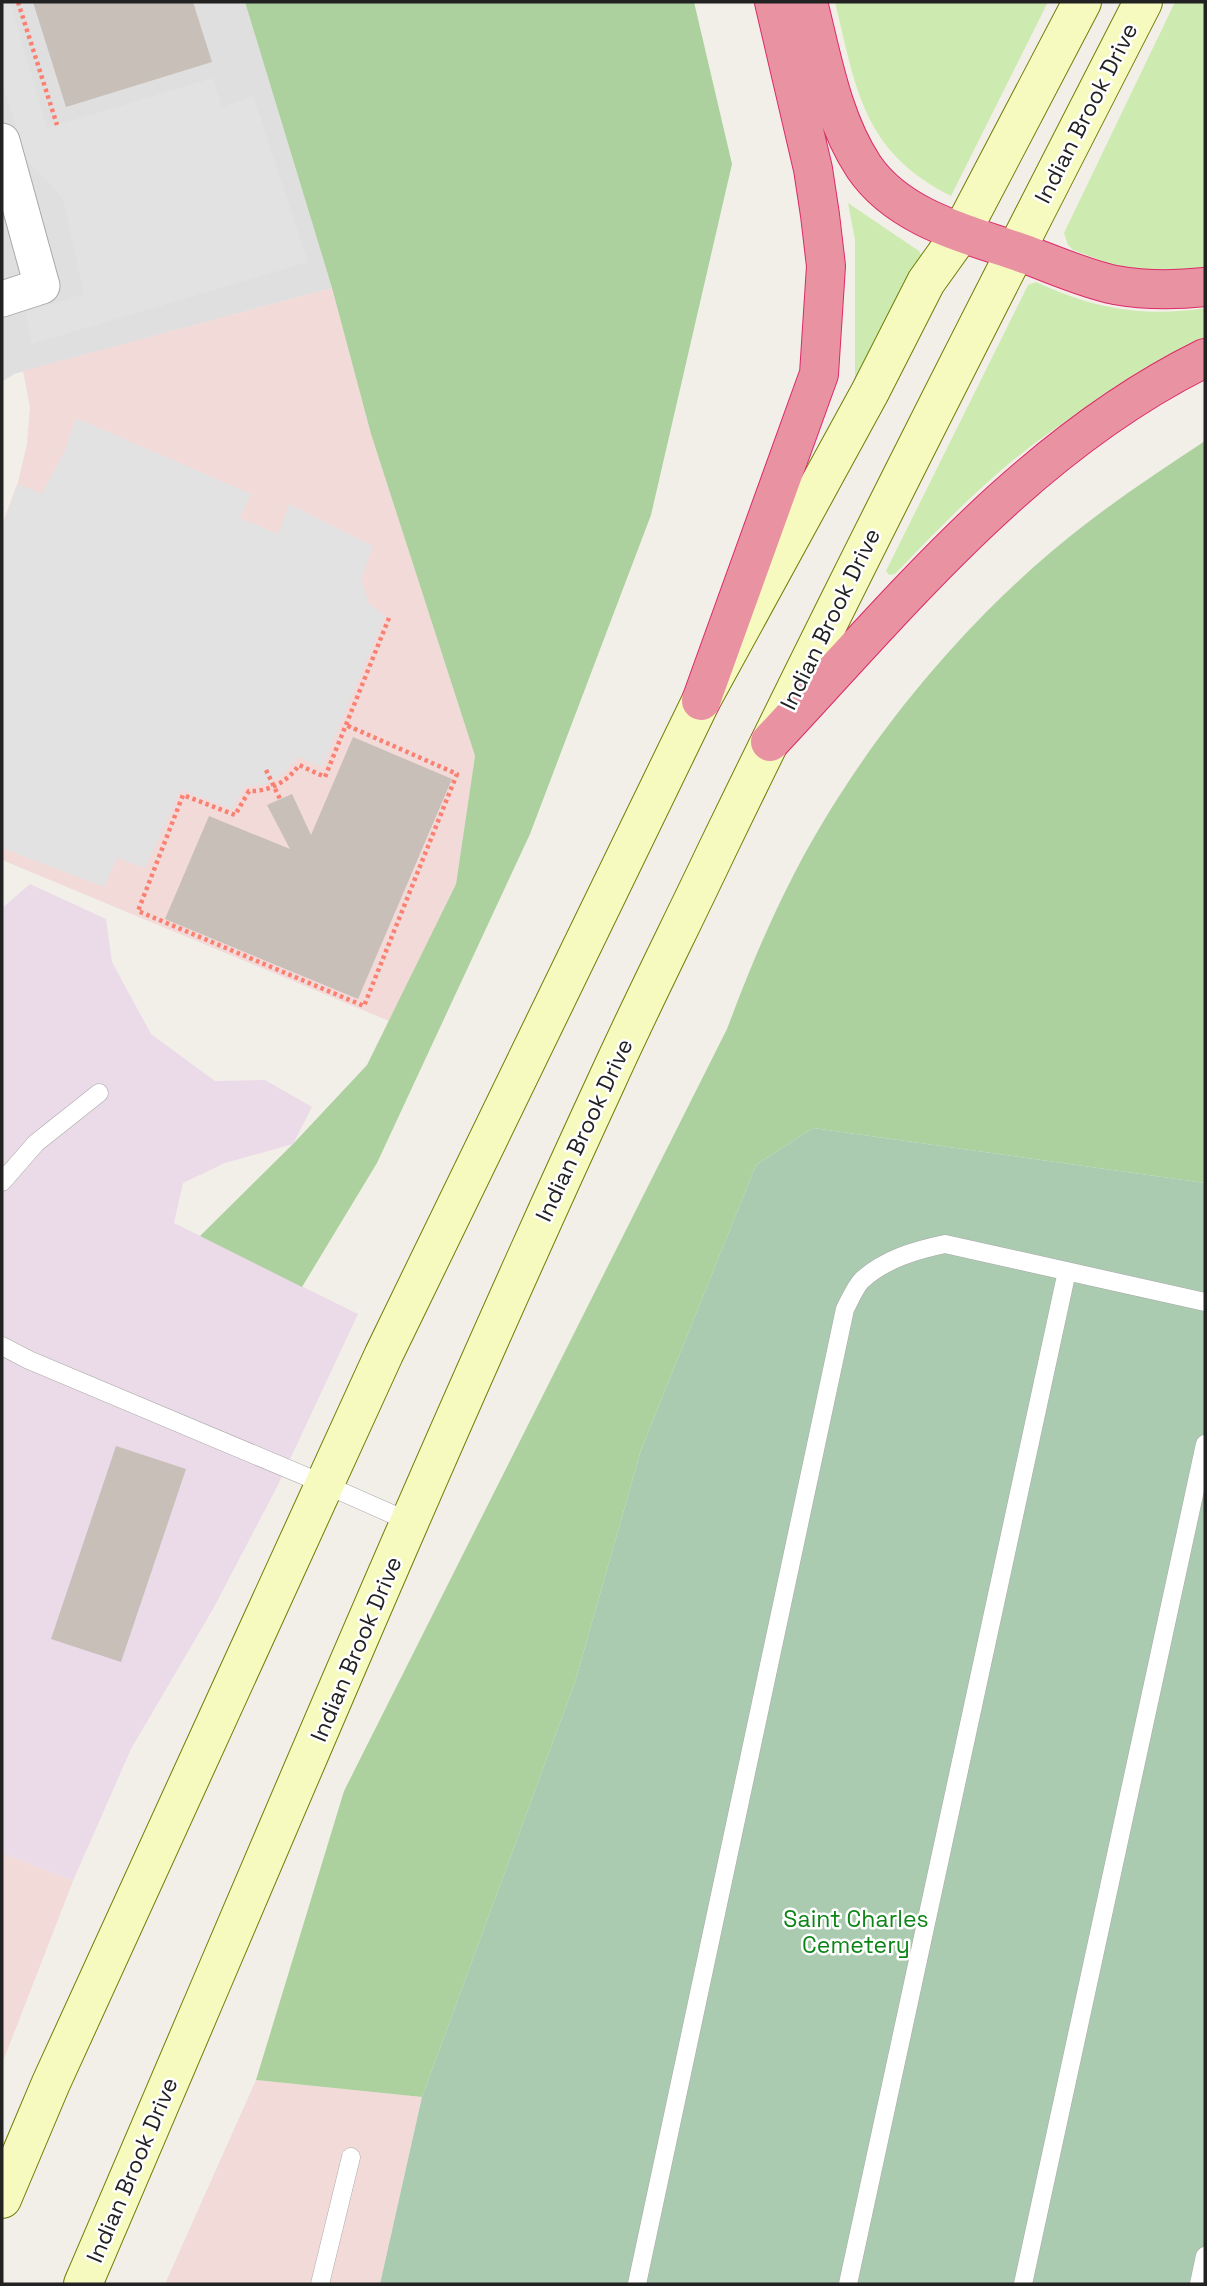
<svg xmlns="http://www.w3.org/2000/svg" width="1207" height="2286" viewBox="0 0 1207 2286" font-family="'Space Grotesk',sans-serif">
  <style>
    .residential { fill: #e0dfdf }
    .commercial { fill: #f2dad9 }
    .industrial { fill: #ebdbe8 }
    .grass { fill: #cdebb0 }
    .forest { fill: #add19e }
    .cemetery { fill: #aacbaf }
    .parking { fill: #e2e2e2 }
    .building { fill: #c7bfb8 }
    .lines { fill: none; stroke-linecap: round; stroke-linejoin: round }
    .lane-casing { stroke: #a9a9a9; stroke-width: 19 }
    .street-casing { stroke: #a9a9a9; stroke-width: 37 }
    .secondary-casing { stroke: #707d05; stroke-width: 40 }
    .highway-casing { stroke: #dc2a67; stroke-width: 40 }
    .path { stroke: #fa8072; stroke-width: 4.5; stroke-dasharray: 3.5 3.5; stroke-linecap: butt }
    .lane { stroke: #fff; stroke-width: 18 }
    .street { stroke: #fff; stroke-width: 35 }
    .secondary { stroke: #f7fabf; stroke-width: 38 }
    .highway { stroke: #e892a2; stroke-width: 38 }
    .labels { text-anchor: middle; stroke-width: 5; stroke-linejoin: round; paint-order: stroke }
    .street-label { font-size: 23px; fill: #222; stroke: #fff }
    .park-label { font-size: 23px; fill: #0c8416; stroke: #fff }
  </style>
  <rect width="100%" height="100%" fill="#f2efe9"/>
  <path class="residential" d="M2,2H245L332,288L14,374L2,382Z"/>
  <path class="commercial" d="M332,288L371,434L475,756L456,884L389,1021L2,860V525L18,482L27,444L30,407L23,371Z
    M2,1853L73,1881L2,2064Z
    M256,2080L422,2097L380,2284H165Z"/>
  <path class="industrial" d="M30,884L106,919L112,962L151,1034L215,1081L265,1080L312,1107L293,1144L225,1163L183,1183L174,1223L358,1314L277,1487L213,1609L131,1749L73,1881L2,1853V908Z"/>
  <path class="grass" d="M835,2H1048L951,196C863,152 856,89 835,2Z
    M1175,2H1205V271L1164,273L1113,265L1073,250L1068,245L1064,233Z
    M848,203L919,251L922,256L855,384V240Z
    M1036,282C1092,308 1143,318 1205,308V339C1134,378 1060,419 998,473C962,504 929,539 895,574L889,575L886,571L1028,285Z"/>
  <path class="forest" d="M245,2H694L732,164L651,515L530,834L377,1163L302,1287L200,1236L293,1144L367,1065L456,884L475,756L371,434L332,288Z
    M1205,441V1183L813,1128L756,1165L641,1450L575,1682L422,2097L256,2080L344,1791L727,1029C745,981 764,934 787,888C853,754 965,617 1083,526C1123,495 1164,468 1205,441Z"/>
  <path class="cemetery" d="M813,1128L1205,1183V2284H380L422,2097L575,1682L641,1450L756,1165Z"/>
  <path class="parking" d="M2,2H10L47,128L213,78L222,107L253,96L308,262L32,344L26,312L84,294L63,198L26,159L2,82Z
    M76,418L251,494L240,518L278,534L289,504L373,546L361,579L369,604L385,616L322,767L298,757L282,775L265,785L245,786L232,809L181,790L145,868L117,858L104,887L2,848V527L18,484L42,494L65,450Z"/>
  <path class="building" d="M33,2H193L212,62L66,107Z
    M353,737L452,779L358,999L165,919L209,816L290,849L267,805L292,794L311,835Z
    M116,1446L186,1469L121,1662L51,1639Z"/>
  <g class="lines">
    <defs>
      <path id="lane" d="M2,1182L36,1143L99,1093
        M2,1346L29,1360L324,1484L410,1522
        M320,2284L351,2157
        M637,2284L845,1309C850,1300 855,1287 862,1280C885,1259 916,1250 945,1244L1205,1302
        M848,2284L1067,1271
        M1023,2284L1205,1444
        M1199,2284L1205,2256"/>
      <path id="street" d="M2,141L42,286L2,299"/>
      <path id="secondary" d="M2,2199L51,2083L384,1354L701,701L870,392L926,282L961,233L1082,2
        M83,2284C256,1882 424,1476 608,1078C643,1001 681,926 717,850C855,565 999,283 1143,2"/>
      <path id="highway" d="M808,2C822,57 832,119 864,167C901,221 972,235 1030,256C1057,266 1086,279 1115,285C1143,290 1177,290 1205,287
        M701,701L819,374L826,266L820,215L813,169L774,2
        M770,742C902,601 1028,445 1205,358"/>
    </defs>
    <use href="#lane" class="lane-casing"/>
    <use href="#street" class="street-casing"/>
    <use href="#secondary" class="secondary-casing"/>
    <use href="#highway" class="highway-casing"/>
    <path class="path" d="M18,2L57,125
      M357,730L346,725L457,774L364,1006L138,911L183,795L235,815L249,791C269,792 287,782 299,765L325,777L389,618
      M266,770L280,799"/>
    <use href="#lane" class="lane"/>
    <use href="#street" class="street"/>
    <use href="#secondary" class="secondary"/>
    <use href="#highway" class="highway"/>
  </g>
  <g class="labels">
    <g class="street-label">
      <text transform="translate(1086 113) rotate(-63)" y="8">Indian Brook Drive</text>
      <text transform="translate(830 619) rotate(-64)" y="8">Indian Brook Drive</text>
      <text transform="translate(584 1130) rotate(-65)" y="8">Indian Brook Drive</text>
      <text transform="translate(356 1649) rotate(-67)" y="8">Indian Brook Drive</text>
      <text transform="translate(132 2170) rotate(-67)" y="8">Indian Brook Drive</text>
    </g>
    <g class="park-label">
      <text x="856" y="1927">Saint Charles<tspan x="856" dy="26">Cemetery</tspan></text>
    </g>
  </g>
  <rect width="1207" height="2286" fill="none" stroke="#222222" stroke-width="7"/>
</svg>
